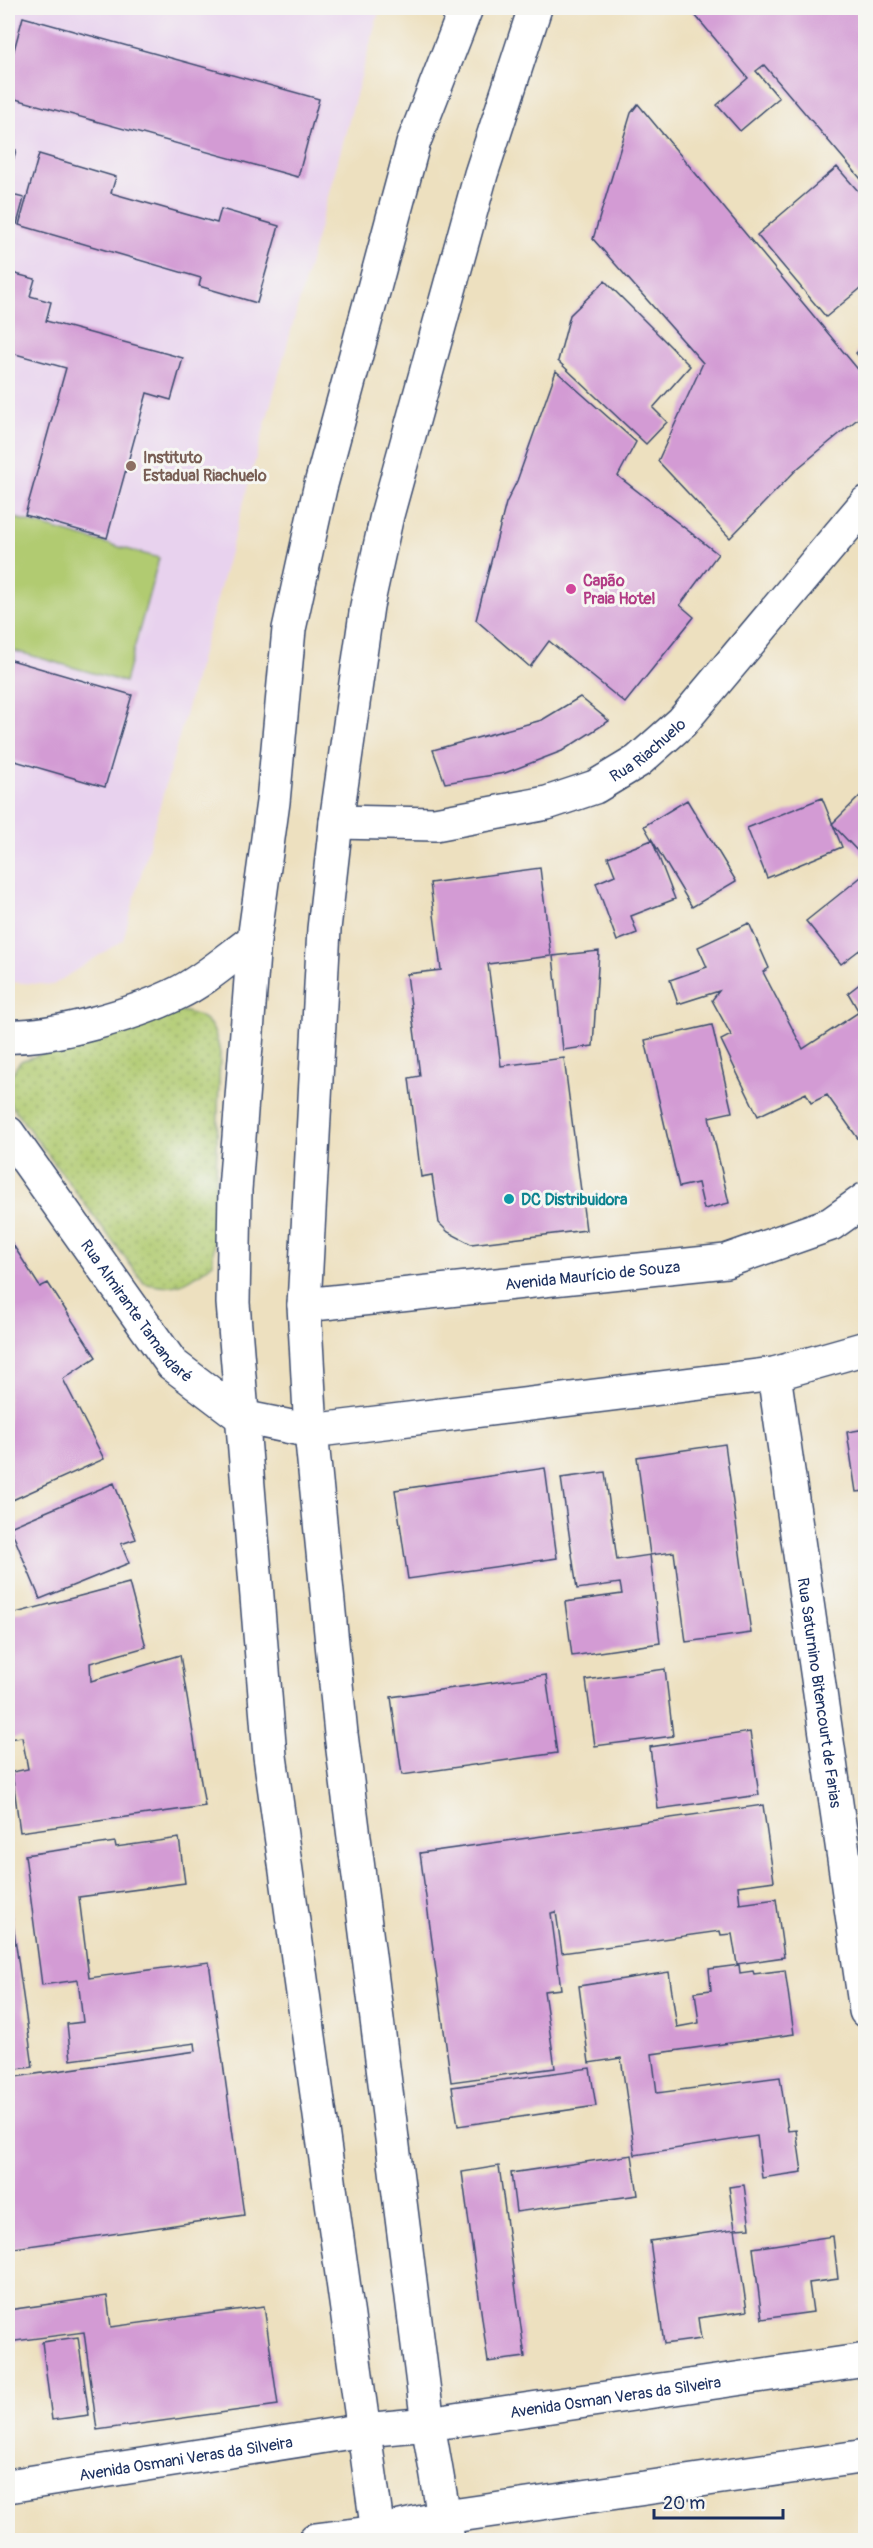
<svg xmlns="http://www.w3.org/2000/svg" width="873" height="2548" viewBox="0 0 873 2548" font-family="Pangolin,sans-serif">
  <style>
    .built { fill: #e8d2ee }
    .park { fill: url(#park-dots); stroke: #667d68; stroke-width: 1.5 }
    .garden { fill: #b1cb71; stroke: #667d68; stroke-width: 1.5 }
    .building { fill: #d39bd4 }
    .lines { fill: none; stroke-linecap: round; stroke-linejoin: round }
    .street-casing { stroke: #3a4a6d; stroke-width: 36 }
    .secondary-casing { stroke: #3a4a6d; stroke-width: 36 }
    .street { stroke: #fff; stroke-width: 33 }
    .secondary { stroke: #fff; stroke-width: 33 }
    .education-dot { fill: #8d6e63; stroke: #f6f6f2; stroke-width: 2 }
    .hotel-dot { fill: #d1479c; stroke: #f6f6f2; stroke-width: 2 }
    .culture-dot { fill: #0f9aa8; stroke: #f6f6f2; stroke-width: 2 }
    .labels { text-anchor: middle; stroke-width: 6; stroke-linejoin: round; paint-order: stroke }
    .education-label { font-size: 16px; font-weight: bold; fill: #785e54; stroke: #f6f6f2; text-anchor: start }
    .hotel-label { font-size: 16px; font-weight: bold; fill: #b23c85; stroke: #f6f6f2; text-anchor: start }
    .street-label { font-size: 16px; fill: #1b2f5e; stroke: #f6f6f2 }
    .culture-label { font-size: 16px; font-weight: bold; fill: #0d838f; stroke: #f6f6f2; text-anchor: start }
  </style>
  <defs>
    <pattern id="park-dots" width="8" height="8" patternUnits="userSpaceOnUse" patternTransform="scale(1.5)"><rect width="8" height="8" fill="#b1cb71"/><path d="M2 2h.1M6 6h.1" fill="none" stroke="#8fa560" stroke-width="1.8" stroke-linecap="round"/></pattern>
  </defs>
  <rect width="100%" height="100%" fill="#f6f6f2"/>
  <filter id="ink" filterUnits="userSpaceOnUse"><feTurbulence type="fractalNoise" baseFrequency=".0167" numOctaves="2"/><feDisplacementMap in="SourceGraphic" scale="12" xChannelSelector="R" yChannelSelector="G"/><feConvolveMatrix kernelMatrix="1 2 1 2 8 2 1 2 1" color-interpolation-filters="sRGB"/></filter>
  <filter id="wash" filterUnits="userSpaceOnUse"><feTurbulence type="fractalNoise" baseFrequency=".008" numOctaves="4" result="noise"/><feDisplacementMap in="SourceGraphic" scale="24" xChannelSelector="R" yChannelSelector="G"/><feGaussianBlur stdDeviation="1.35" result="paint"/><feColorMatrix in="noise" values="0 0 0 0 0 0 0 0 0 0 0 0 0 0 0 0 0 1.4 0 .05"/><feComposite in="paint" operator="in"/></filter>
  <g filter="url(#wash)">
    <rect width="100%" height="100%" fill="#ede0bf"/>
    <path class="built" d="M8,8H380L123,940L53,985L8,982Z"/>
    <path class="park" d="M173,1010C206,1014 214,1020 220,1053L213,1263C189,1283 175,1292 144,1283L8,1101C8,1084 9,1074 21,1061Z"/>
    <path class="garden" d="M8,516L159,558L125,682L8,649Z"/>
    <g id="blocks">
      <path class="building" d="M689,8H853L866,23V185L764,65L756,71L779,98L740,131L717,105L748,78Z
        M23,17L319,99L298,177L8,97V72Z
        M638,104L866,379V412L798,468L730,538L658,461L703,363L593,239L631,113Z
        M8,147L16,150L8,179Z
        M39,154L116,177L111,193L217,223L221,209L279,226L257,303L199,286L201,278L19,225Z
        M837,167L866,200V284L826,317L757,235Z
        M8,194L24,198L17,224L8,221Z
        M8,272L35,279L30,296L51,302L46,321L183,358L171,400L147,393L107,538L25,515L66,368L8,352Z
        M605,281L690,366L653,408L667,422L646,444L558,361L570,315Z
        M866,344V365L856,353Z
        M556,371L636,442L618,476L718,554L680,605L694,617L625,703L549,641L530,667L476,620L506,503L517,481Z
        M8,659L132,695L105,787L8,759Z
        M580,697L609,721L562,751L505,773L445,783L433,750L542,720Z
        M866,790V860L832,824Z
        M822,798L842,847L767,878L747,828Z
        M687,800L736,881L692,907L652,840L675,899L631,916L637,933L617,941L596,883L615,875L608,857L652,840L644,826Z
        M540,868L551,956L488,964L501,1066L564,1058L586,1230L471,1244L448,1232L439,1223L432,1175L421,1177L409,1078L420,1076L407,974L441,970L430,883Z
        M866,873V945L841,964L806,921Z
        M749,923L769,968L763,972L803,1049L859,1012L848,993L866,979V1019L859,1012L866,1022V1136L859,1140L827,1095L811,1103L806,1093L758,1116L721,1040L731,1035L712,1000L719,991L678,1004L670,980L707,967L698,947Z
        M599,951L593,1046L563,1050L553,956Z
        M712,1025L732,1112L709,1117L729,1203L704,1209L698,1183L679,1187L645,1040Z
        M8,1237L40,1287L48,1283L96,1357L63,1379L104,1459L8,1502Z
        M866,1429V1491L856,1492L847,1432Z
        M725,1444L751,1633L686,1642L674,1552L650,1555L637,1457Z
        M545,1468L557,1558L408,1579L395,1490Z
        M605,1472L617,1560L650,1555L660,1643L572,1656L565,1602L622,1594L620,1583L577,1589L561,1478Z
        M114,1483L136,1539L121,1544L129,1563L40,1599L10,1527Z
        M129,1583L146,1647L90,1663L91,1681L180,1655L205,1806L20,1832L12,1772L28,1769L22,1737L8,1739V1615Z
        M665,1669L673,1736L595,1746L586,1680Z
        M546,1675L557,1753L402,1775L391,1697Z
        M750,1732L759,1795L658,1809L650,1747Z
        M763,1805L774,1881L738,1886L740,1904L776,1899L784,1957L737,1964L732,1934L721,1935L720,1931L562,1953L556,1912L551,1913L561,1989L544,1991L555,2068L451,2082L420,1853Z
        M179,1838L185,1883L79,1897L89,1978L209,1962L244,2215L8,2249V2078L196,2051L195,2043L71,2060L67,2024L83,2022L78,1980L42,1985L25,1855L115,1842L116,1847Z
        M8,1888L33,2067L8,2070Z
        M739,1965L740,1973L753,1971L754,1974L785,1970L794,2034L652,2054L657,2093L780,2077L788,2131L796,2130L802,2172L762,2178L757,2136L635,2155L621,2058L589,2063L579,1986L669,1972L677,2027L699,2023L695,1992L711,1990L709,1969Z
        M590,2068L596,2106L458,2126L452,2087Z
        M632,2155L638,2195L516,2212L511,2173Z
        M499,2166L525,2357L488,2362L462,2172Z
        M744,2185L750,2228L735,2229L729,2187Z
        M735,2229L747,2311L698,2318L701,2339L664,2344L650,2241Z
        M833,2236L838,2279L809,2283L813,2312L762,2319L753,2248Z
        M107,2296L111,2327L264,2306L278,2405L97,2430L84,2332L8,2342V2310Z
        M78,2337L89,2415L52,2420L42,2342Z"/>
    </g>
  </g>
  <g filter="url(#ink)">
    <use href="#blocks" fill-opacity="0" stroke="#3a4a6d" stroke-width="1.5"/>
    <g class="lines">
      <defs>
        <g id="street">
          <path id="s1" d="M336,822L435,824L547,803L595,787L638,761L682,722L866,503"/>
          <path id="s2" d="M304,1305L726,1261L831,1224L866,1199"/>
          <path id="s3" d="M774,1374L866,2011"/>
          <path d="M311,1431L774,1374L866,1348"/>
        </g>
        <g id="secondary">
          <path d="M8,1036C53,1038 136,1014 178,993C205,980 230,957 254,940"/>
          <path id="s4" d="M8,1133L172,1364L242,1417L311,1431"/>
          <path id="s5" d="M8,2486L364,2430L428,2424L866,2360"/>
          <path d="M315,2540L378,2532L445,2517L866,2456"/>
          <path d="M379,2540L270,1756L233,1303L235,1190L254,940L273,802L289,629L320,488L413,144L466,8"/>
          <path d="M448,2540L428,2424L341,1734L311,1431L304,1305L324,929L336,822L367,606L387,515L481,174L535,8"/>
        </g>
      </defs>
      <use href="#street" class="street-casing"/>
      <use href="#secondary" class="secondary-casing"/>
      <use href="#street" class="street"/>
      <use href="#secondary" class="secondary"/>
    </g>
  </g>
  <circle class="education-dot" cx="131" cy="466" r="6"/>
  <circle class="hotel-dot" cx="571" cy="589" r="6"/>
  <circle class="culture-dot" cx="509" cy="1199" r="6"/>
  <g class="labels">
    <g class="education-label">
      <text x="143" y="463">Instituto<tspan x="143" dy="18">Estadual Riachuelo</tspan></text>
    </g>
    <g class="hotel-label">
      <text x="583" y="586">Capão<tspan x="583" dy="18">Praia Hotel</tspan></text>
    </g>
    <g class="street-label">
      <text dy="6" stroke="none"><textPath href="#s1" startOffset="328">Rua Riachuelo</textPath></text>
      <text dy="6" stroke="none"><textPath href="#s2" startOffset="290">Avenida Maurício de Souza</textPath></text>
      <text dy="6" stroke="none"><textPath href="#s4" startOffset="220">Rua Almirante Tamandaré</textPath></text>
      <text dy="6" stroke="none"><textPath href="#s3" startOffset="322">Rua Saturnino Bitencourt de Farias</textPath></text>
      <text dy="6" stroke="none"><textPath href="#s5" startOffset="614">Avenida Osman Veras da Silveira</textPath></text>
      <text dy="6" stroke="none"><textPath href="#s5" startOffset="180">Avenida Osmani Veras da Silveira</textPath></text>
    </g>
    <g class="culture-label">
      <text x="521" y="1205">DC Distribuidora</text>
    </g>
  </g>
  <rect width="873" height="2548" fill="none" stroke="#f6f6f2" stroke-width="30"/>
  <path d="M654 2509v9h129v-9" fill="none" stroke="#1b2f5e" stroke-width="3"/>
  <text x="663" y="2509" font-size="18" fill="#1b2f5e" stroke="#f6f6f2" stroke-width="4.5" paint-order="stroke">20 m</text>
</svg>
